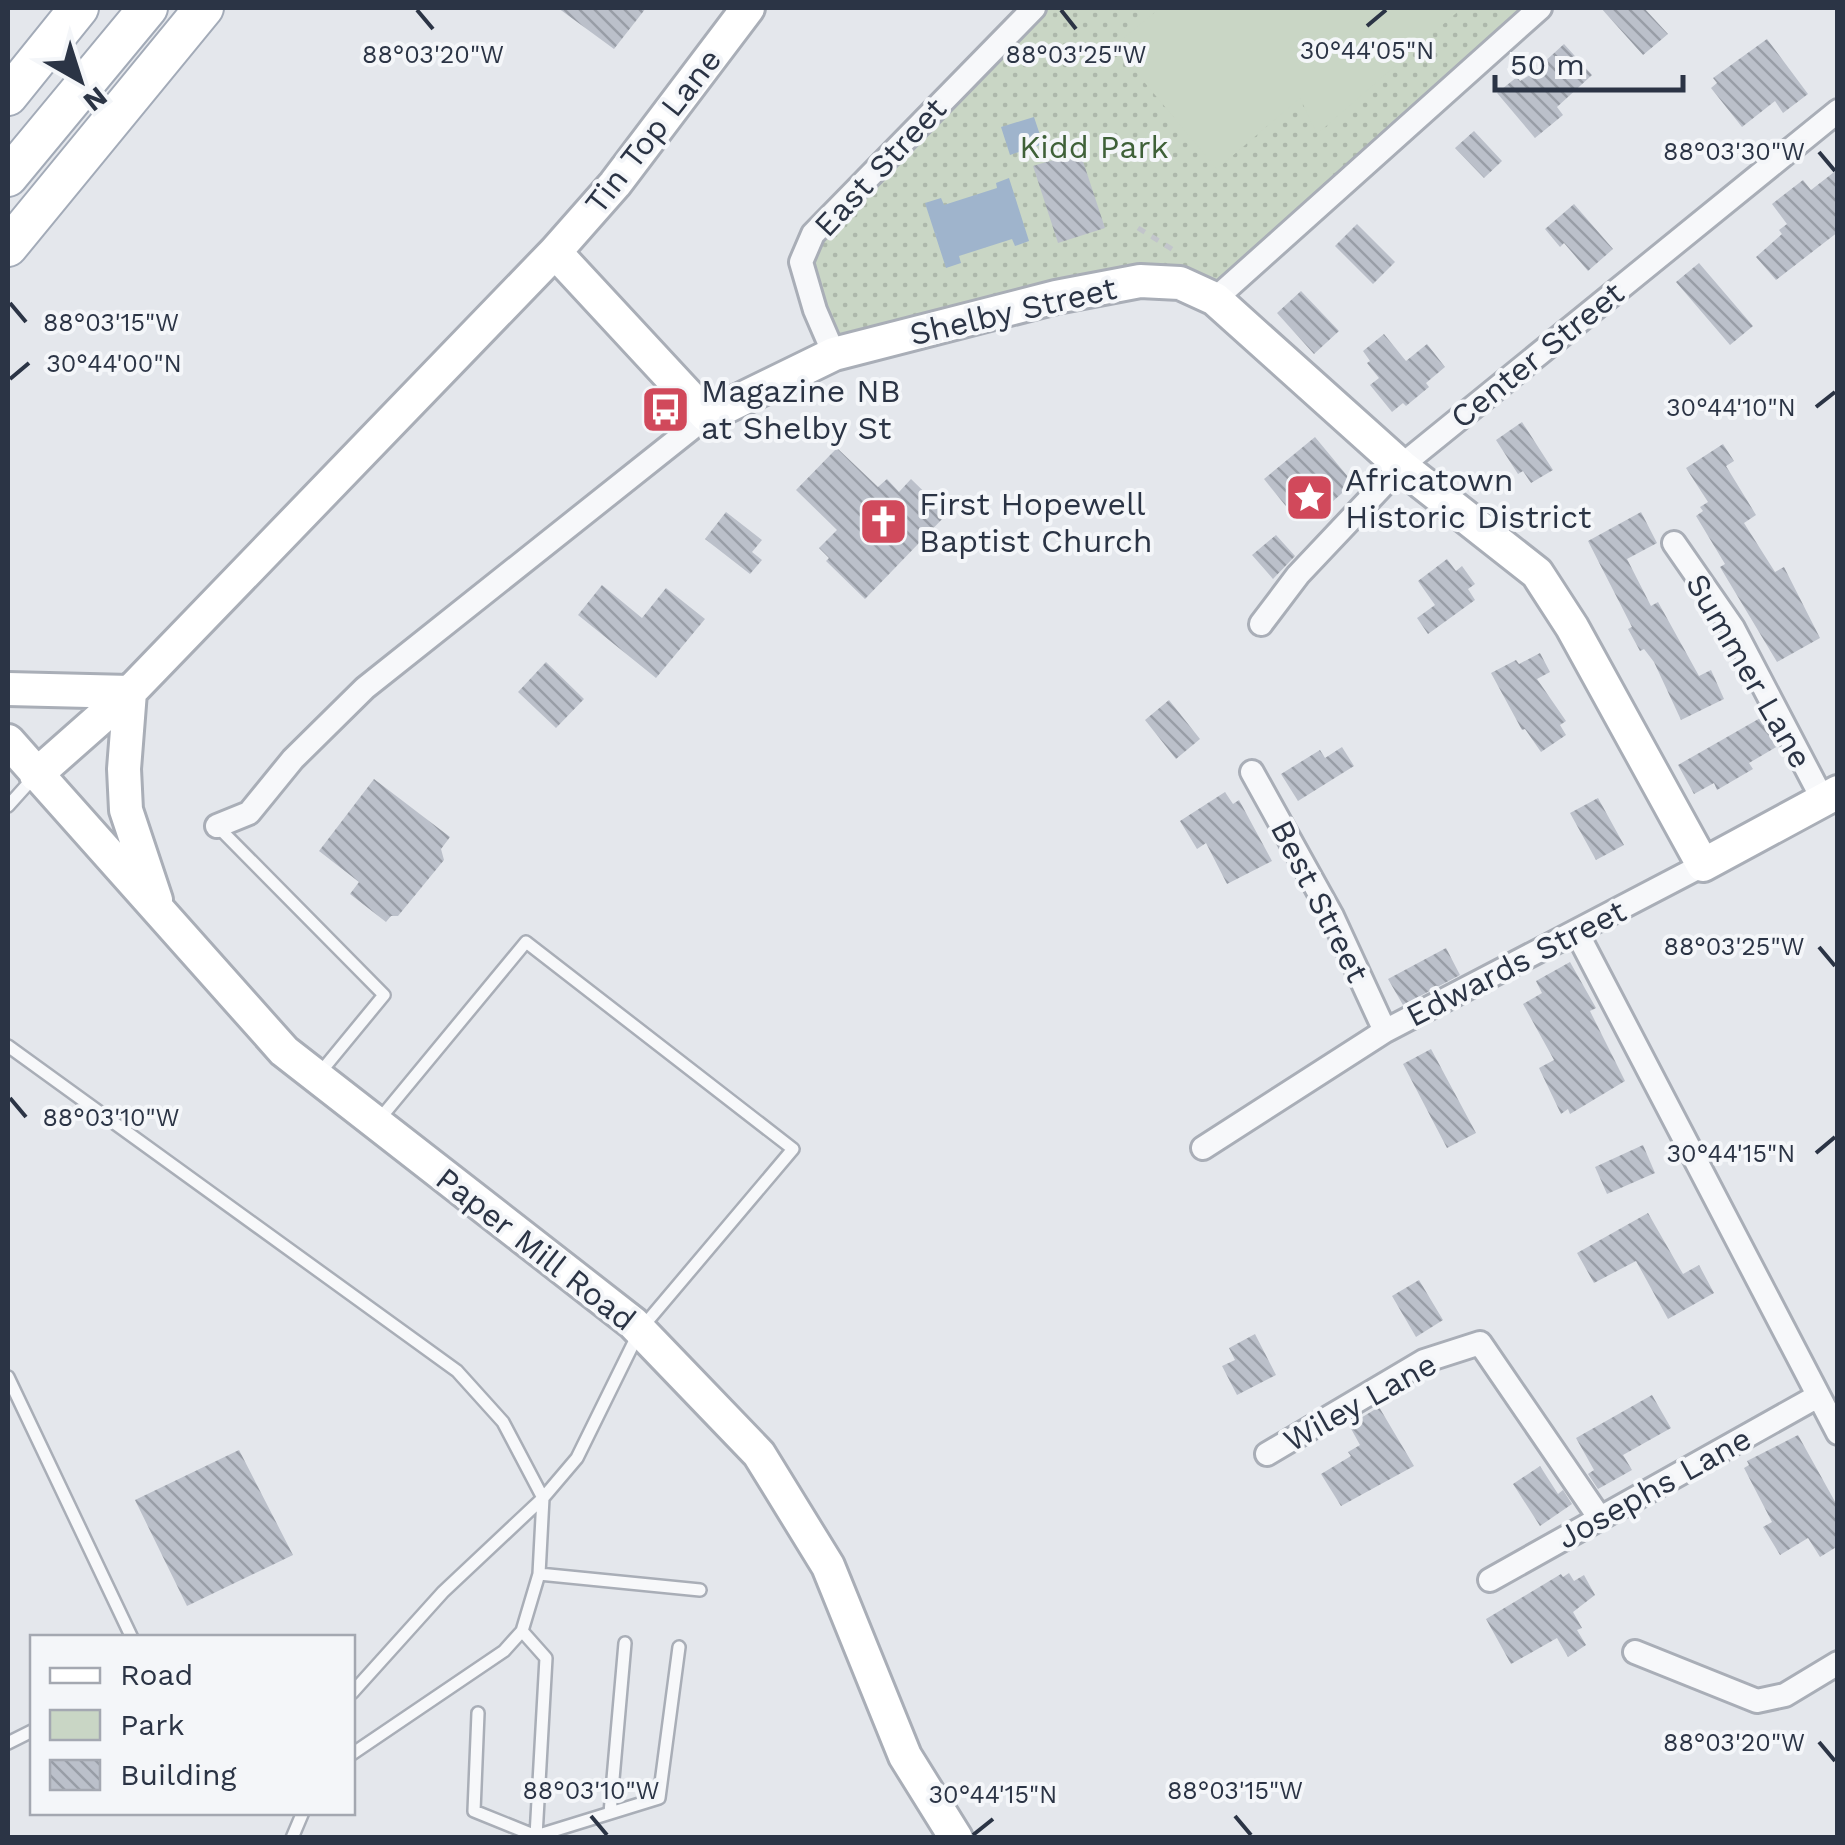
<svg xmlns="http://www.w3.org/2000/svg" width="1845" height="1845" viewBox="0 0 1845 1845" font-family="'Work Sans',sans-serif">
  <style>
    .green { fill: url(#green-dots) }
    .pitch { fill: #c9d6c5 }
    .water { fill: #9fb4cc }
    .building { fill: url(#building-back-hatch) }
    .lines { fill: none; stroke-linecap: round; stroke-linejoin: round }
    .lane-casing { stroke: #a9aeb7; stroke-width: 16 }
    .street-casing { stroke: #a9aeb7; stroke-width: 28 }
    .secondary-casing { stroke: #a9aeb7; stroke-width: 38 }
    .primary-casing { stroke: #a3abb8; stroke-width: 42 }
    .path { stroke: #c2c5cb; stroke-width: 5; stroke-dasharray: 8 8; stroke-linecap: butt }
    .lane { stroke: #f7f8fa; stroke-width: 11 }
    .street { stroke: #f7f8fa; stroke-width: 22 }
    .secondary { stroke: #fff; stroke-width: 32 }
    .primary { stroke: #fff; stroke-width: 38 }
    .ticks { fill: none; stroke: #2b3445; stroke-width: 4 }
    .labels { text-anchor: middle; stroke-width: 8; stroke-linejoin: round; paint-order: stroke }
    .street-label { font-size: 32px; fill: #2b3445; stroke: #f4f6f9 }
    .park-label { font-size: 32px; fill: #3f6138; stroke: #f4f6f9 }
    .poi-label { font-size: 32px; fill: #2b3445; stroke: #f4f6f9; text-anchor: start }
    .ticks-label { font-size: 25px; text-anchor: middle; fill: #2b3445; stroke: #f4f6f9; stroke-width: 8; stroke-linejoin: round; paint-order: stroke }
  </style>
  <defs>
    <pattern id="green-dots" width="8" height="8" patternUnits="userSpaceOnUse" patternTransform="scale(2.5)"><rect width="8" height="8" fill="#c9d6c5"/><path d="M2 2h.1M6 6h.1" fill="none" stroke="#adb8ab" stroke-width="1.8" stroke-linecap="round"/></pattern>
    <pattern id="building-back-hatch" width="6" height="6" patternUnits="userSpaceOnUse" patternTransform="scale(2.5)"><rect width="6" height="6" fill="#bbc0ca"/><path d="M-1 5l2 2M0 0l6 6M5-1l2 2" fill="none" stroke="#989da6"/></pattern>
  </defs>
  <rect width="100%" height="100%" fill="#e4e7ec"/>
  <path class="green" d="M1034,8H1540L1215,299L1180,283L834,354L801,262Z"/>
  <path class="pitch" d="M1160,8H1462L1317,134L1300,98L1217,169L1114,46Z"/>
  <path class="water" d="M1034,117L1043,144L1010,155L1001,127Z
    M1009,178L1029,241L1015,246L1012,239L959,256L961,263L946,268L925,203L941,198L944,205L997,188L996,183Z"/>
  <path class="building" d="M558,8H646L614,49Z
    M1601,8H1644L1668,34L1643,55Z
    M1767,39L1808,94L1783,113L1775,101L1742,127L1711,88L1717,83L1713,78Z
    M1564,44L1592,75L1557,107L1563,115L1535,138L1497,93L1517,77L1520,81L1530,75Z
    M1474,131L1502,161L1484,178L1455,148Z
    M1080,152L1105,228L1058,243L1033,166Z
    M1838,169V232L1776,280L1756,257L1782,234L1779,230L1787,224L1772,204L1803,180L1811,190Z
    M1574,204L1613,249L1588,271L1564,243L1560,247L1545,229Z
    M1357,224L1395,262L1373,284L1335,246Z
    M1699,263L1753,326L1730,345L1676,282Z
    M1301,291L1339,331L1314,354L1277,313Z
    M1384,334L1406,361L1427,344L1445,367L1426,383L1429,387L1406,406L1403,403L1392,412L1370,385L1379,378L1367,363L1370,361L1363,351Z
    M1522,422L1553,470L1531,483L1523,471L1518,474L1496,440Z
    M1315,437L1349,478L1346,480L1350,486L1332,502L1327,497L1298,521L1264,479Z
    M1723,444L1734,461L1726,466L1756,515L1744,523L1775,572L1784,567L1820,638L1777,662L1720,567L1725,564L1696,516L1703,511L1700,507L1708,502L1686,468Z
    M837,448L878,487L887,479L899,492L911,479L947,514L865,599L826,561L829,558L819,548L837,530L796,490Z
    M726,512L762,540L752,552L762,560L750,574L705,539Z
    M1641,512L1657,543L1627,559L1651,606L1658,602L1699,676L1711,670L1724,699L1681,720L1654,662L1644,649L1640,651L1628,629L1632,627L1588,541Z
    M1276,535L1295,556L1273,579L1252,555Z
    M1447,559L1456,571L1462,566L1475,584L1468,589L1475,600L1428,634L1417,618L1435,605L1418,581Z
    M602,585L642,618L666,588L705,619L656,678L578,615Z
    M1540,653L1550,672L1537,679L1566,721L1560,725L1566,735L1541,752L1525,729L1522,730L1491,673L1516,660L1519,664Z
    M546,662L584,699L556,728L518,692Z
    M1169,700L1200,739L1176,759L1145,720Z
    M1762,717L1778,746L1749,763L1753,769L1717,790L1714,783L1694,794L1678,765Z
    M1342,747L1354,766L1298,801L1281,774L1320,750L1325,758Z
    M374,779L450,837L441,849L444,860L398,916H391L386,922L350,894L359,882L319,851Z
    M1225,792L1233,804L1239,800L1272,861L1227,884L1206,843L1197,849L1180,821Z
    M1598,798L1624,845L1596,860L1570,813Z
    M1446,948L1460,975L1403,1005L1388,979Z
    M1570,962L1596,1008L1590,1011L1625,1081L1570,1114L1568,1109L1561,1114L1539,1068L1554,1060L1523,1004L1542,993L1536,981Z
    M1431,1049L1476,1133L1447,1148L1403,1064Z
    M1643,1145L1655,1173L1607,1194L1595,1167Z
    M1648,1213L1683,1274L1699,1265L1714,1293L1668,1319L1636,1261L1594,1283L1577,1253Z
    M1419,1280L1443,1320L1416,1337L1392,1296Z
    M1255,1334L1276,1375L1237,1395L1222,1366L1235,1360L1229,1348Z
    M1652,1395L1671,1428L1623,1455L1632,1470L1598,1489L1588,1474L1594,1470L1576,1438Z
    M1379,1407L1414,1466L1341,1506L1321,1474L1351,1456L1348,1452L1360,1445L1349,1425Z
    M1798,1435L1838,1507V1546L1820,1557L1808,1538L1780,1555L1763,1527L1772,1522L1744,1468L1749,1465L1747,1461Z
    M239,1450L293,1555L187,1606L135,1500Z
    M1540,1466L1558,1494L1563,1490L1572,1504L1540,1526L1513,1484Z
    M1569,1573L1574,1581L1584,1575L1595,1595L1573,1612L1582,1628L1577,1630L1586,1645L1568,1657L1557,1638L1511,1664L1486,1619L1561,1574L1563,1577Z"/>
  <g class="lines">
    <defs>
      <path id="lane" d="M8,806L35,776
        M217,826L384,995L319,1074
        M8,1046L457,1371L503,1422L543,1498L539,1574L522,1631L504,1651L352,1754
        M8,1377L132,1638
        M539,1574L700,1590
        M352,1693L443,1592L543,1498L577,1458L640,1330L793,1149L526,942L378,1121
        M478,1713L474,1811L536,1836L546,1658L522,1631
        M8,1743L32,1731
        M610,1813L625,1643
        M536,1836L659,1798L679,1647
        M292,1838L303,1812"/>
      <path id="street" d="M1215,299L1540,8
        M834,354L815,310L801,262L813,234L1034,8
        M1674,543L1733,628L1823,800
        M1261,624L1298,575L1401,466L1838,111
        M1252,772L1332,916L1385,1031
        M217,826L249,813L293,759L365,688L707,416
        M1577,933L1838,1433
        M1203,1148L1385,1031L1703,865
        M1267,1454L1424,1361L1480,1343L1599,1517
        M1490,1580L1818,1396
        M1635,1652L1757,1701L1785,1695L1838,1663"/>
      <path id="secondary" d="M555,252L707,416L834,354L1056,297L1140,281L1180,283L1215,299L1401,466L1537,573L1572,627L1703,865L1838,792
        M8,689L130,692L124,769L126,810L156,900
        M8,741L284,1051L633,1323L759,1454L828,1566L905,1756L956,1838
        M36,775L130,692L555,252L615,184L748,8"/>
      <path id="primary" d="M8,96L79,8
        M8,177L148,8
        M8,247L204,8"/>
    </defs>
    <use href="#lane" class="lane-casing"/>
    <use href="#street" class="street-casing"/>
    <use href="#secondary" class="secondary-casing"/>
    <use href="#primary" class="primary-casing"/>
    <path class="path" d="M1138,228L1178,253"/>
    <use href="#lane" class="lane"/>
    <use href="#street" class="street"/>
    <use href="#secondary" class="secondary"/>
    <use href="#primary" class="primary"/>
  </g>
  <path class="ticks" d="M417,10L433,29M1061,10L1076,29M1367,26L1386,10M1819,152L1835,171M10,303L26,322M10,379L29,363M1816,407L1835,392M1819,947L1835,966M10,1098L26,1117M1816,1153L1835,1137M1819,1742L1835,1761M591,1816L607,1835M1235,1816L1251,1835M973,1835L993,1819"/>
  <defs>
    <symbol id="bus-square" viewBox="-11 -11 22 22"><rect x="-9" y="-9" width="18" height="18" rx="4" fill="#d1495b" stroke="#f4f6f9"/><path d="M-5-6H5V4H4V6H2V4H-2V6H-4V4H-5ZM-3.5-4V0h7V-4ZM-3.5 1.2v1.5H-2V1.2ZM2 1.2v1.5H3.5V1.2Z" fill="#fff"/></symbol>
    <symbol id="sight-square" viewBox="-11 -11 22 22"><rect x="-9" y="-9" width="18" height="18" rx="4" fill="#d1495b" stroke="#f4f6f9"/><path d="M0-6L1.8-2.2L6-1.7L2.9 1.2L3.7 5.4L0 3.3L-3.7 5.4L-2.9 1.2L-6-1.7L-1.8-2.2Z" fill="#fff"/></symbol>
    <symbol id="church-square" viewBox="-11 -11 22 22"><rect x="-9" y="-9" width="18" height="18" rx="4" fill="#d1495b" stroke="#f4f6f9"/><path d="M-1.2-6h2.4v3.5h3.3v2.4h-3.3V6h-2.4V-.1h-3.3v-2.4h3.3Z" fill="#fff"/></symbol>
  </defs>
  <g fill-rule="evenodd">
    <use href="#bus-square" x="638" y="382" width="55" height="55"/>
    <use href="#sight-square" x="1282" y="470" width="55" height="55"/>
    <use href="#church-square" x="856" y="494" width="55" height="55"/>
  </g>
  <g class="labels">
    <g class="street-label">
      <text transform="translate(653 131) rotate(-52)" y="11">Tin Top Lane</text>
      <text transform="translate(880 167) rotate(-47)" y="11">East Street</text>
      <text transform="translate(1013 311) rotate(-13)" y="11">Shelby Street</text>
      <text transform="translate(1537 355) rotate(-39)" y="11">Center Street</text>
      <text transform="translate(1749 671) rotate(60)" y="11">Summer Lane</text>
      <text transform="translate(1320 901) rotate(63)" y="11">Best Street</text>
      <text transform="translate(1516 963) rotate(-27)" y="11">Edwards Street</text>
      <text transform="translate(536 1249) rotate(38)" y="11">Paper Mill Road</text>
      <text transform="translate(1360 1402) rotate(-29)" y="11">Wiley Lane</text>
      <text transform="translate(1654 1488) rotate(-29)" y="11">Josephs Lane</text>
    </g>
    <g class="park-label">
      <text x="1094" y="158">Kidd Park</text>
    </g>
    <g class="poi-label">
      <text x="701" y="402">Magazine NB<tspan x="701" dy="37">at Shelby St</tspan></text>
      <text x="1345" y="491">Africatown<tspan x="1345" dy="37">Historic District</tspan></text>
      <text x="919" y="515">First Hopewell<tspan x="919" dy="37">Baptist Church</tspan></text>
    </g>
  </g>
  <g class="ticks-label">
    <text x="1367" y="59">30°44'05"N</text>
    <text x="1076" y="63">88°03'25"W</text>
    <text x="433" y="63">88°03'20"W</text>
    <text x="1734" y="160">88°03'30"W</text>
    <text x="111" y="331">88°03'15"W</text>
    <text x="114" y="372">30°44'00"N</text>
    <text x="1731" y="416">30°44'10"N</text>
    <text x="1734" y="955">88°03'25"W</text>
    <text x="111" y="1126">88°03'10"W</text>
    <text x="1731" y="1162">30°44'15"N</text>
    <text x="1734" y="1751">88°03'20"W</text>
    <text x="591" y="1799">88°03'10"W</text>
    <text x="1235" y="1799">88°03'15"W</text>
    <text x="993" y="1803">30°44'15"N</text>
  </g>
  <rect width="1845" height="1845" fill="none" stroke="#2b3445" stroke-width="20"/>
  <rect x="30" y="1635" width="325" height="180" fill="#f4f6f9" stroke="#a4a8b1" stroke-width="2.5"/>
  <rect x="50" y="1668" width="50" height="15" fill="#ffffff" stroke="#a4a8b1" stroke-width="2.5"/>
  <text x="120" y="1685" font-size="30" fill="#2b3445">Road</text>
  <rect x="50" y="1710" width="50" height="30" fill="#c9d6c5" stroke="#a4a8b1" stroke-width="2.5"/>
  <text x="120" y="1735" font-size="30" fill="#2b3445">Park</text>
  <rect x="50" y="1760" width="50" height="30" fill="url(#building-back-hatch)" stroke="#a4a8b1" stroke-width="2.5"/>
  <text x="120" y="1785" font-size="30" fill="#2b3445">Building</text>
  <g transform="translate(80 80) rotate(141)" stroke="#f4f6f9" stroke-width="8" paint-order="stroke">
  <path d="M0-8L18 38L0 25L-18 38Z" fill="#2b3445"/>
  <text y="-15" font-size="28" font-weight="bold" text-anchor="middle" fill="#2b3445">N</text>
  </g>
  <path d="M1495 75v15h188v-15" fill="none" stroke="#2b3445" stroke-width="5"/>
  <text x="1510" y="75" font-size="30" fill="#2b3445" stroke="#f4f6f9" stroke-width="8" paint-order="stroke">50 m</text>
</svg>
